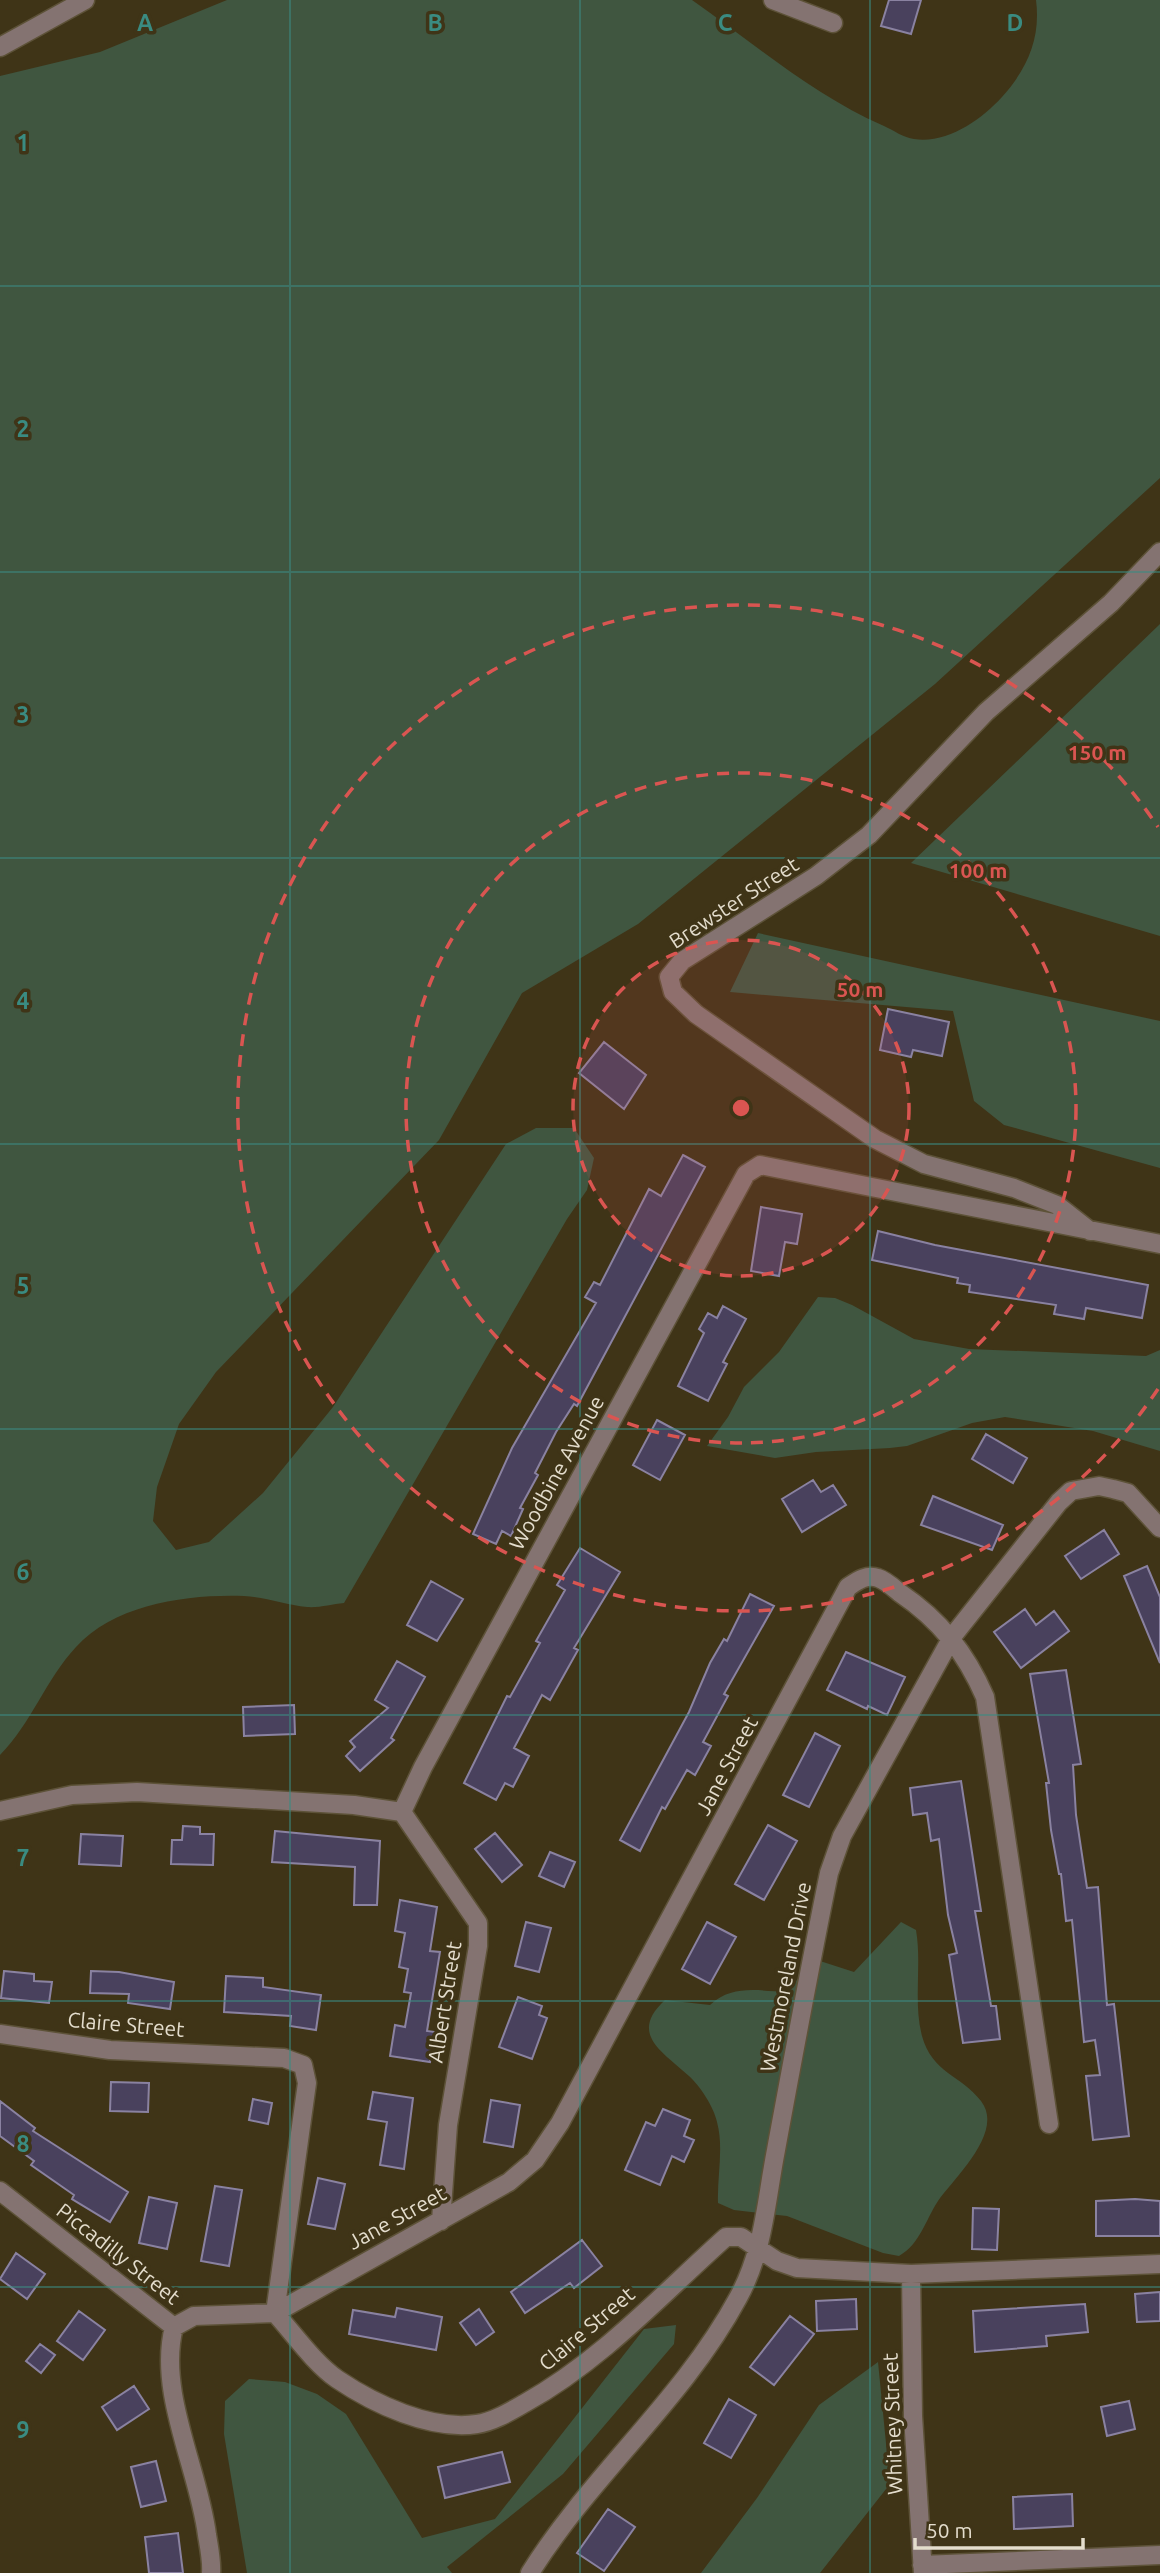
<svg xmlns="http://www.w3.org/2000/svg" width="1160" height="2573" viewBox="0 0 1160 2573" font-family="Ubuntu,sans-serif">
  <style>
    .green { fill: #405640 }
    .building { fill: #49415d; stroke: #8a82a1; stroke-width: 2 }
    .lines { fill: none; stroke-linecap: round; stroke-linejoin: round }
    .minor-casing { stroke: #5d5238; stroke-width: 21 }
    .minor { stroke: #847371; stroke-width: 18 }
    .grid { fill: none; stroke: #3a8b81; stroke-width: 2; stroke-opacity: 0.55 }
    .ring { fill: none; stroke: #da5551; stroke-width: 3.5; stroke-dasharray: 12 9 }
    .labels { text-anchor: middle; stroke-width: 7; stroke-linejoin: round; paint-order: stroke }
    .street-label { font-size: 21px; fill: #e4ddcd; stroke: #3f3417 }
    .grid-label { font-size: 23px; text-anchor: middle; font-weight: bold; fill: #3a8b81; stroke: #3f3417; stroke-width: 7; stroke-linejoin: round; paint-order: stroke }
    .centre { fill: #da5551; stroke: #3f3417; stroke-width: 3.5 }
    .ring-label { font-size: 21px; text-anchor: middle; font-weight: bold; fill: #da5551; stroke: #3f3417; stroke-width: 7; stroke-linejoin: round; paint-order: stroke }
  </style>
  <rect width="100%" height="100%" fill="#3f3417"/>
  <path class="green" d="M227,0H692C755,44 813,95 884,126C893,130 904,138 914,139C947,144 981,120 1002,97C1027,69 1041,39 1036,0H1160V478L935,684L638,924L522,993L439,1140L216,1372L179,1424L157,1487L153,1521L176,1550L209,1542L263,1493L333,1407L506,1144L536,1128H574L594,1158L587,1190L567,1219L344,1603C332,1604 319,1608 307,1607C286,1605 265,1597 244,1596C188,1594 115,1604 76,1647C46,1679 31,1724 0,1755V76L100,52Z
    M1160,624V936L911,863L1159,625Z
    M758,933L1160,1021V1168L1004,1125L974,1101L953,1011L730,992Z
    M818,1297L835,1298L852,1305L914,1339L969,1349L1146,1356L1160,1350V1451L1093,1431L1005,1417L972,1423L907,1446L890,1448L816,1452L775,1458L707,1446L728,1417L744,1387L779,1352Z
    M901,1922L916,1930C922,1964 913,2002 922,2036C932,2073 961,2075 981,2101C1005,2132 954,2178 938,2201C925,2221 920,2244 899,2256L883,2253L787,2216L734,2210L718,2203C717,2176 724,2148 717,2122C714,2107 700,2086 689,2076C663,2052 628,2034 665,2000L710,2005C733,1984 758,1991 788,1992L802,1973L820,1961L854,1972Z
    M676,2325L674,2344L563,2474L447,2567L452,2573H247L224,2434L225,2401L249,2379L285,2382L317,2394L346,2414L422,2538L495,2519L644,2329Z
    M878,2362L890,2484L820,2573H701L757,2498L819,2405Z"/>
  <path class="building" d="M889,0H921L911,34L881,26Z
    M888,1009L949,1022L942,1056L913,1050L911,1057L880,1050Z
    M604,1042L646,1075L624,1109L579,1073Z
    M683,1155L705,1167L577,1406L574,1404L556,1432L535,1473L538,1475L520,1508L523,1509L511,1536L502,1531L496,1544L473,1534L512,1448L596,1303L585,1297L594,1282L600,1285L649,1189L661,1196Z
    M761,1207L802,1214L797,1244L785,1242L779,1276L751,1271Z
    M878,1231L935,1245L1148,1285L1142,1318L1086,1308L1084,1319L1054,1314L1056,1305L969,1292L970,1285L957,1283L958,1278L872,1260Z
    M723,1306L746,1319L723,1362L727,1364L708,1401L678,1386L704,1333L699,1329L708,1313L717,1318Z
    M657,1420L685,1435L660,1480L633,1465Z
    M986,1434L1027,1458L1013,1483L972,1459Z
    M813,1480L821,1492L833,1485L846,1505L802,1532L782,1499Z
    M933,1496L1003,1525L992,1550L921,1525Z
    M1104,1530L1119,1554L1081,1579L1065,1556Z
    M580,1548L620,1572L574,1648L578,1650L550,1700L542,1695L514,1748L529,1756L513,1787L505,1783L496,1800L464,1783L507,1696L510,1697L540,1643L536,1641L565,1590L557,1585Z
    M1147,1566L1160,1597V1663L1124,1576Z
    M431,1581L463,1599L437,1641L407,1625Z
    M750,1594L774,1606L724,1694L728,1696L703,1742L711,1746L695,1775L687,1770L665,1809L662,1807L640,1851L620,1840L689,1712L710,1663L724,1639L727,1641Z
    M1025,1609L1036,1625L1054,1611L1069,1631L1021,1668L994,1632Z
    M846,1652L905,1677L887,1715L868,1706L867,1709L827,1690Z
    M397,1661L425,1677L391,1738L394,1740L360,1771L346,1756L355,1747L350,1741L388,1708L375,1700Z
    M1066,1670L1081,1764L1073,1765L1076,1815L1087,1888L1098,1887L1107,2005L1114,2004L1129,2136L1093,2140L1086,2076L1100,2075L1095,2040L1084,2042L1072,1920L1066,1921L1061,1874H1059L1051,1830L1046,1783H1049L1030,1674Z
    M294,1705L295,1734L244,1736L243,1707Z
    M815,1733L840,1746L809,1807L783,1795Z
    M961,1781L981,1911H975L991,2006H996L1000,2039L963,2043L949,1955L957,1953L948,1915L939,1839L931,1841L927,1813L913,1815L910,1788Z
    M768,1825L797,1841L764,1900L735,1884Z
    M183,1826L200,1827V1834H214L213,1865L171,1864L172,1840H182Z
    M275,1831L380,1841L377,1905H354L355,1867L272,1862Z
    M495,1833L522,1865L502,1882L475,1849Z
    M81,1834L123,1836L121,1866L79,1864Z
    M550,1852L575,1862L564,1887L539,1876Z
    M400,1900L437,1907L430,1951L440,1952L427,2031L435,2032L430,2062L390,2056L395,2025L405,2027L411,1993L404,1992L408,1969L399,1967L405,1933L395,1931Z
    M526,1922L551,1928L539,1972L515,1966Z
    M707,1922L736,1937L710,1984L682,1969Z
    M4,1971L34,1974V1981L52,1982L49,2003L1,1998Z
    M91,1971L119,1972L174,1982L170,2009L128,2003L129,1994L90,1993Z
    M226,1976L263,1978V1987L321,1995L316,2030L290,2026L291,2016L224,2012Z
    M518,1997L542,2006L539,2015L547,2018L532,2059L499,2047Z
    M111,2082L149,2083L148,2112L110,2111Z
    M373,2092L413,2098L404,2169L380,2165L387,2122L368,2119Z
    M253,2099L272,2103L268,2124L249,2120Z
    M491,2100L520,2105L513,2147L484,2142Z
    M0,2101L35,2128L33,2131L128,2192L110,2222L72,2199L74,2195L31,2165L34,2161L0,2136Z
    M663,2109L690,2120L684,2136L694,2140L684,2162L672,2156L660,2185L625,2170L646,2122L655,2126Z
    M318,2178L345,2184L335,2229L308,2224Z
    M215,2186L242,2190L229,2266L201,2261Z
    M149,2197L177,2203L167,2249L139,2243Z
    M1135,2199L1160,2201V2236H1096V2201Z
    M973,2208L999,2209L997,2250L972,2249Z
    M582,2240L602,2266L574,2288L570,2283L525,2313L511,2292Z
    M16,2253L45,2274L27,2299L0,2279Z
    M1160,2292V2321L1137,2322L1135,2294Z
    M856,2299L857,2329L817,2331L816,2301Z
    M1085,2304L1088,2332L1046,2336L1047,2346L975,2352L973,2311Z
    M397,2308L442,2317L436,2350L349,2334L353,2310L395,2317Z
    M479,2309L494,2332L476,2345L460,2323Z
    M79,2311L105,2330L83,2360L57,2341Z
    M790,2316L814,2334L774,2385L750,2367Z
    M40,2344L55,2355L41,2373L26,2361Z
    M134,2386L149,2409L117,2430L102,2407Z
    M729,2399L756,2415L731,2458L704,2443Z
    M1129,2401L1135,2429L1107,2436L1101,2407Z
    M502,2452L510,2482L445,2498L438,2467Z
    M156,2461L166,2501L141,2507L131,2467Z
    M1072,2494L1073,2526L1014,2529L1013,2497Z
    M608,2509L635,2527L604,2571L577,2553Z
    M178,2533L183,2573H149L145,2537Z"/>
  <g class="lines">
    <defs>
      <path id="minor" d="M773,0L833,23
        M0,47L85,0
        M1090,1231L1057,1205L1014,1188L924,1164L875,1139L696,1014L673,992L669,977L682,961L816,876L869,835L986,712L1111,603L1160,552
        M0,1811L72,1795L137,1792L354,1805L402,1812
        M402,1812L423,1767L746,1174L760,1165L1160,1244
        M402,1812L478,1923V1946L448,2125L441,2221
        M0,2034L110,2050L284,2058L303,2065L307,2083L275,2313C294,2334 314,2363 337,2379C374,2404 431,2431 477,2424C493,2422 511,2411 525,2403C602,2360 661,2295 726,2237H741L777,2261L797,2268L911,2274L1160,2264
        M0,2191L174,2327
        M911,2274L913,2416L923,2573
        M174,2327L194,2316L275,2313L509,2182L535,2160L560,2123L848,1587C857,1581 866,1574 878,1578C885,1580 894,1588 900,1593C940,1620 966,1653 985,1697L1049,2124
        M174,2327C157,2392 199,2470 207,2535C209,2547 212,2561 211,2573
        M922,2565L1160,2555
        M530,2573C591,2475 683,2400 738,2298C764,2251 766,2201 776,2150C793,2058 810,1965 829,1873L842,1836L952,1637L1059,1502L1071,1491L1099,1486L1113,1489L1128,1493L1160,1528"/>
    </defs>
    <use href="#minor" class="minor-casing"/>
    <use href="#minor" class="minor"/>
  </g>
  <path class="grid" d="M290,0V2573M580,0V2573M870,0V2573M0,286H1160M0,572H1160M0,858H1160M0,1144H1160M0,1429H1160M0,1715H1160M0,2001H1160M0,2287H1160"/>
  <circle cx="741" cy="1108" r="168" fill="#da5551" fill-opacity=".12"/>
  <g class="ring">
    <circle cx="741" cy="1108" r="168"/>
    <circle cx="741" cy="1108" r="335"/>
    <path d="M1158 1389A503 503 0 1 1 1158 827"/>
  </g>
  <g class="labels">
    <g class="street-label">
      <text transform="translate(734 903) rotate(-33)" y="7">Brewster Street</text>
      <text transform="translate(557 1473) rotate(-61)" y="7">Woodbine Avenue</text>
      <text transform="translate(727 1766) rotate(-62)" y="7">Jane Street</text>
      <text transform="translate(786 1977) rotate(-79)" y="7">Westmoreland Drive</text>
      <text transform="translate(445 2002) rotate(-81)" y="7">Albert Street</text>
      <text transform="translate(126 2025) rotate(5)" y="7">Claire Street</text>
      <text transform="translate(397 2218) rotate(-29)" y="7">Jane Street</text>
      <text transform="translate(118 2254) rotate(38)" y="7">Piccadilly Street</text>
      <text transform="translate(587 2329) rotate(-40)" y="7">Claire Street</text>
      <text transform="translate(893 2424) rotate(-92)" y="7">Whitney Street</text>
    </g>
  </g>
  <g class="grid-label">
    <text x="145" y="31">A</text>
    <text x="435" y="31">B</text>
    <text x="725" y="31">C</text>
    <text x="1015" y="31">D</text>
    <text x="23" y="151">1</text>
    <text x="23" y="437">2</text>
    <text x="23" y="723">3</text>
    <text x="23" y="1009">4</text>
    <text x="23" y="1294">5</text>
    <text x="23" y="1580">6</text>
    <text x="23" y="1866">7</text>
    <text x="23" y="2152">8</text>
    <text x="23" y="2438">9</text>
  </g>
  <circle cx="741" cy="1108" r="10" class="centre"/>
  <g class="ring-label">
    <text x="1097" y="760">150 m</text>
    <text x="978" y="878">100 m</text>
    <text x="860" y="997">50 m</text>
  </g>
  <path d="M915 2538v10h168v-10" fill="none" stroke="#e4ddcd" stroke-width="3.5"/>
  <text x="926" y="2538" font-size="21" fill="#e4ddcd" stroke="#3f3417" stroke-width="5" paint-order="stroke">50 m</text>
</svg>
